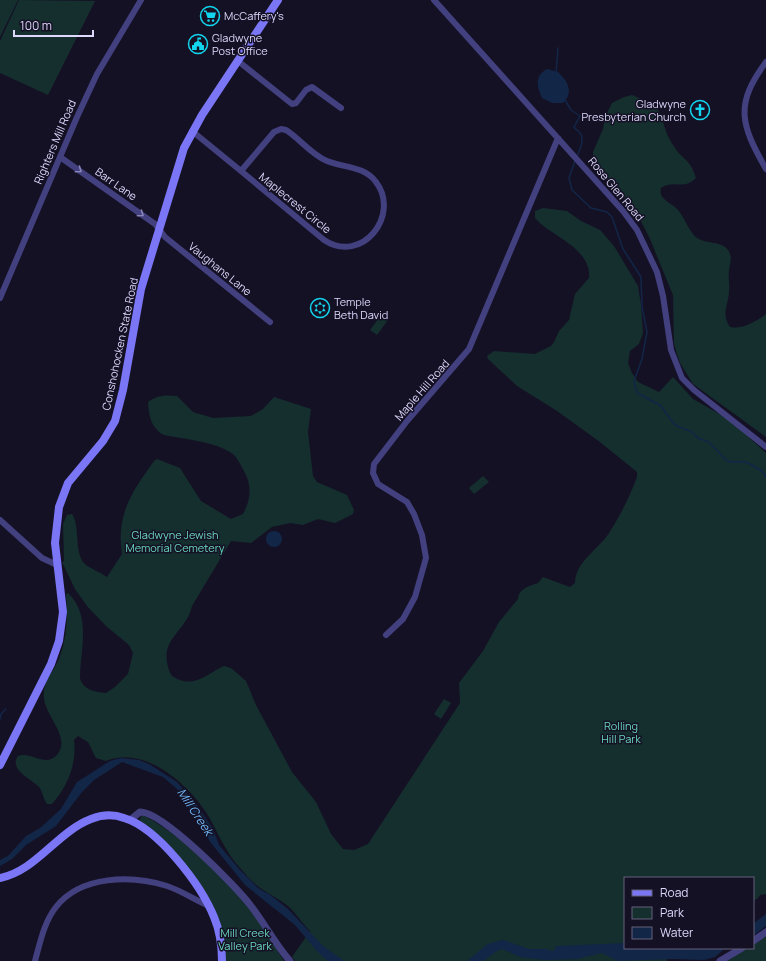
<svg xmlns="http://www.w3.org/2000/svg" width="766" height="961" viewBox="0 0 766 961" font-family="Manrope,sans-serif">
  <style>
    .green { fill: #142f2e }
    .water { fill: #122648 }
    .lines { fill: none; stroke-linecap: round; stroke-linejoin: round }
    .stream { stroke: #122648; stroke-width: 1.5 }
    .minor { stroke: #434080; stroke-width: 6 }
    .tertiary { stroke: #434080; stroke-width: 7 }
    .secondary { stroke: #7b76f5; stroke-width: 8 }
    .oneway { stroke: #8884b8 }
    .labels { text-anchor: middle; stroke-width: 3; stroke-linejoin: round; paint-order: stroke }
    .poi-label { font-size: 11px; fill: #ddd8fc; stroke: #151125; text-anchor: start }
    .street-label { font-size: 11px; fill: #ddd8fc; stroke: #151125 }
    .park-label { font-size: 11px; fill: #69d7bd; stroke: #151125 }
    .water-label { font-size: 12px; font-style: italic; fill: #6eb4f4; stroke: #151125 }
  </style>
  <rect width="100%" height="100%" fill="#151125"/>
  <path class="green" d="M0,0H18L0,37Z
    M19,0L95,1L48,95L0,73V41Z
    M632,95C673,111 655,116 673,145C682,160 690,158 696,178C682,191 675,179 661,188C658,200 672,202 678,210C685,218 689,232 697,238C706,244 722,241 728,250C733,257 730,263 729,270C728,277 730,285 729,292C728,306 721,314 730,327C742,330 757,321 766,314V437L693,384L680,363L676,351L674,343L673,295L650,239L642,223L617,190L597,171L593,163V152L603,129L605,117L612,103L624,97Z
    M543,208L567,211L581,221L600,230L614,246L638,286L641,305L643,333L639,344L630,351L628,363L632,373L638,382L659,392L673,377L693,399L730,420L766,453V894L760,895L757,899L753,900V878H625V948H664L667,961H295L292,957L310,931C302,923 296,913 288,906C279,899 269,894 260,888C253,883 246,875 241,869C226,853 219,835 209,817C190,785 145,745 106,761L96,758L88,742L78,736L74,740C77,763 68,786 52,804H47C43,799 43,792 39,787C33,780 8,770 18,756C30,751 45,767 56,756C73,739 45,716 44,698C42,682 53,673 59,659C67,638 68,616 66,594L68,593C92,616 80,650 80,678C83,690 95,692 106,693L115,687L128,674L133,653L129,645L106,626L87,606L75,589L62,562L64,561L63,524L67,515L72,514C81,527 73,554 86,565C90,568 101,573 107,577L122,554C116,514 132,492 154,461L157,459L180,468L201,501L231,519L243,514C250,502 252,488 246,475C243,469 239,461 235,456C221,442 183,439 164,435C151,428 149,416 148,402C158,395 165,395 177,396L193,412L213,418L251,416L263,409L274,397L311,409L308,432L313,476L317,482L347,495L354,510L353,514L335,523L318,519L303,525L290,523L272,527L251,543L231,541L192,606C186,634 155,639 171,675C192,691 206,674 224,666L231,668L246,681L256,705L292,772L316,802L331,834L343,849L354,850L368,844L460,703L459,683L483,651L499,622L518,599C519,588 530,586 538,583L543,577L570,587L575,583C575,562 599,549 609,533C620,516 630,496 637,477V472L600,442L557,411L517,386L488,359L487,356L494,351L535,354L551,346L554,342L559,331L569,320L575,294L589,278C592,248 550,236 535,218V211Z
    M381,315L388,320L377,335L370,330Z
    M483,476L489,482L474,494L469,488Z
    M444,699L451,703L441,719L434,714Z
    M142,815C173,829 230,879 249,906C262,924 272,943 284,961H225C222,943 221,924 214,907C202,880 160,843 139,821Z
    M766,936V961H727L747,948H753V944Z"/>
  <path class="water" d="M547,69L558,72C568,81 574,93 563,103H552L542,98C537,87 534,76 547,69Z
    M266 539a8 8 0 1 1 16 0a8 8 0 1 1-16 0Z
    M121,758L139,760L149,764L177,782L194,801L213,829L219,845L240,870L258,888L269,894L288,909L323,946L344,961H328L317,951L295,925L245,885L211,843L177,789L163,777L122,762L94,780L82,792L56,826L26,845L12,859L0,866V860L8,856L26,836L40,828L61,809L77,782L110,761Z
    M766,914V926L753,936V924Z
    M503,940L529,949H547L552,951H554L555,947L558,946L625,943V948H731L723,950L715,957L704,960L673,959L618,961L602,953L577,959L545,960L520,957L502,949L497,951L483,961H467L488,944Z"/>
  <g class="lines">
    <path class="stream" d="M556,73L558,48
      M565,100L571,110L580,116L574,127C576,130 579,131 581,134C584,141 580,150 577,156
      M575,161L569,178L572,190L591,208L607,212L612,217L623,249L641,277L642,307L647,332L642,359L634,381L637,393L660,405L675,425L692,432L698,438L709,442L726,460L730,462H745L752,465L762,471L766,477
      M0,719L1,714L6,709"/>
    <path class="minor" d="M434,0L623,211L637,230L657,272L663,296L671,350L682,378L694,390L766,447
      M238,61L292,104L296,103L306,90L312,87L341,108
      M766,62C734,105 741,125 766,169
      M192,131L241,171L274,132L281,129L286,130C300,139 312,155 327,161C345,168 364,166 376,182C401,215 362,265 324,240L241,171
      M60,157L155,224L165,237L270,322
      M0,298L77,117L97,74L141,0
      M0,520L42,558L57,565
      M386,635L403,619L415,597L426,558L422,535L414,514L407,502L378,484L373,473L374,464L407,421L469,349L558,138
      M35,961C40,943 44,922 56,907C81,875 132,875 167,886C182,891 195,900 209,906"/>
    <path class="tertiary" d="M130,820L140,812C162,811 236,886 251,906C265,924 275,944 290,961
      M753,941L766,932
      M720,961L742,948"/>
    <path class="secondary" d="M0,765L51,664L59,641L63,612L55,543L59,507L68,483L103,441L115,421L123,390L141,289L184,148L202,115L278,0
      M0,878C36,871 57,832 91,819C101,815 113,814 124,818C158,828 201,885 214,917C220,931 222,946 222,961"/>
  </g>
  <defs><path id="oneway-chevron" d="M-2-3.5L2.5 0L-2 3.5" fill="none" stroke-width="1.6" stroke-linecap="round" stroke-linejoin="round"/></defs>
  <g class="oneway">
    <use href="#oneway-chevron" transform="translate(79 170) rotate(35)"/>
    <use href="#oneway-chevron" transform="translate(141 214) rotate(35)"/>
  </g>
  <defs>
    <symbol id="supermarket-ring" viewBox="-11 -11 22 22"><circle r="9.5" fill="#151125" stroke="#13d4ed" stroke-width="1.5"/><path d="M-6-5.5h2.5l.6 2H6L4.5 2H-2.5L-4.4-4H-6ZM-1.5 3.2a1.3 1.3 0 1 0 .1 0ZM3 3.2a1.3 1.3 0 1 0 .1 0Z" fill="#13d4ed"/></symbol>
    <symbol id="civic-ring" viewBox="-11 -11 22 22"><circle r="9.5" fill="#151125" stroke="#13d4ed" stroke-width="1.5"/><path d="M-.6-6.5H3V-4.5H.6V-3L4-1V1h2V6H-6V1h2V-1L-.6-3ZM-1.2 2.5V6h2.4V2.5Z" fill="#13d4ed"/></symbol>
    <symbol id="church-ring" viewBox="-11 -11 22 22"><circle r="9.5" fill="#151125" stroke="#13d4ed" stroke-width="1.5"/><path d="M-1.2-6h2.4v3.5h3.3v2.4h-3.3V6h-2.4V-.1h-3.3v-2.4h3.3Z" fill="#13d4ed"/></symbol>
    <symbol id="synagogue-ring" viewBox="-11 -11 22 22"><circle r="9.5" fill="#151125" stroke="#13d4ed" stroke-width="1.5"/><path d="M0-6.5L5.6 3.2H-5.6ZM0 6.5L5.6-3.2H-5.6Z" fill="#13d4ed"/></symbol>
  </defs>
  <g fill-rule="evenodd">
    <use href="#supermarket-ring" x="199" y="5" width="22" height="22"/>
    <use href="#civic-ring" x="187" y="33" width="22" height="22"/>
    <use href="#church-ring" x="689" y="99" width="22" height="22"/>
    <use href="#synagogue-ring" x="309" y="297" width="22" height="22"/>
  </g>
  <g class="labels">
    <g class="poi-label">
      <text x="224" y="20">McCaffery's</text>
      <text x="212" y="42">Gladwyne<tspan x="212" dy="13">Post Office</tspan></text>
      <text x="686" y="108" text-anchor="end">Gladwyne<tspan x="686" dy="13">Presbyterian Church</tspan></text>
      <text x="334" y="306">Temple<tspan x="334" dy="13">Beth David</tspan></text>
    </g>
    <g class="street-label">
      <text transform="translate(55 142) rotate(-67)" y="4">Righters Mill Road</text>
      <text transform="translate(116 184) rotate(35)" y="4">Barr Lane</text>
      <text transform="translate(616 189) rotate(50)" y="4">Rose Glen Road</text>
      <text transform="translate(295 203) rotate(39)" y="4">Maplecrest Circle</text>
      <text transform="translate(220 269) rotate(39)" y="4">Vaughans Lane</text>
      <text transform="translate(120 344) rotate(-78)" y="4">Conshohocken State Road</text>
      <text transform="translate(422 390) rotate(-49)" y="4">Maple Hill Road</text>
    </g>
    <g class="park-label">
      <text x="175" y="539">Gladwyne Jewish<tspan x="175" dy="13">Memorial Cemetery</tspan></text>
      <text x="621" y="730">Rolling<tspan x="621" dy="13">Hill Park</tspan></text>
      <text x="245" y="937">Mill Creek<tspan x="245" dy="13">Valley Park</tspan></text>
    </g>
    <g class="water-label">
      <text transform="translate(195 812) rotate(56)" y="4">Mill Creek</text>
    </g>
  </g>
  <rect x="624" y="877" width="130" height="72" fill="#151125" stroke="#65617b"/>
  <rect x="632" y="890" width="20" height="6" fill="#7b76f5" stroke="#65617b"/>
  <text x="660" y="897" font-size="12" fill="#ddd8fc">Road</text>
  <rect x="632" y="907" width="20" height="12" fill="#142f2e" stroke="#65617b"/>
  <text x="660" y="917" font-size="12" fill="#ddd8fc">Park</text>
  <rect x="632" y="927" width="20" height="12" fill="#122648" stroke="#65617b"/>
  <text x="660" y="937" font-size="12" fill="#ddd8fc">Water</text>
  <path d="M14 30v6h79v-6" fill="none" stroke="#ddd8fc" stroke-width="2"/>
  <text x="20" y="30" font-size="12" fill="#ddd8fc" stroke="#151125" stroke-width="3" paint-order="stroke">100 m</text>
</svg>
